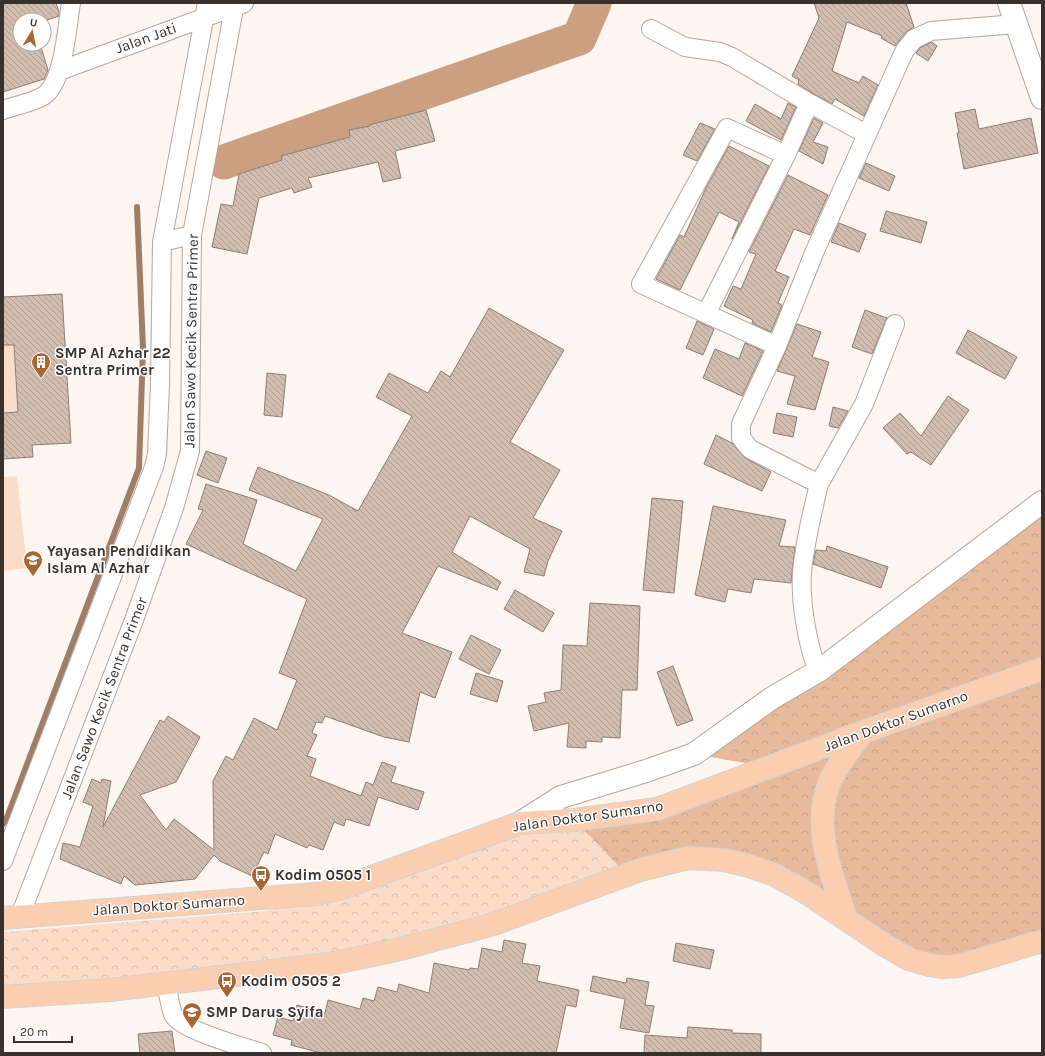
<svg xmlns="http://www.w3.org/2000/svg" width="1045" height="1056" viewBox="0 0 1045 1056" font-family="Karla,sans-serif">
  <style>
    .forest { fill: url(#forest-crowns) }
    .park { fill: url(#park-crowns) }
    .pitch { fill: #fadcc9 }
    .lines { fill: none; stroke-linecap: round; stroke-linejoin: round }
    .stream { stroke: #9e7e68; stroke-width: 6 }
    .river { stroke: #ca9f82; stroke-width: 35 }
    .building { fill: url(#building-back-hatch); stroke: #8e7c71 }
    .minor-casing { stroke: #b8a599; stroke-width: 20 }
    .tertiary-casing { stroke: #b8a599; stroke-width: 24 }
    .primary-casing { stroke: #d3d2d1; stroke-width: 24 }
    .minor { stroke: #fff; stroke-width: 18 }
    .tertiary { stroke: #fff; stroke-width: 22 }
    .primary { stroke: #fbceb1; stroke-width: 22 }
    .labels { text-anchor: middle; stroke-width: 3; stroke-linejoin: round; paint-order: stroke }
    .street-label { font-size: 15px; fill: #39312c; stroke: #fff }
    .poi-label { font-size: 15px; font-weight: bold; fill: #39312c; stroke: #fff; text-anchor: start }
  </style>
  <defs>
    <pattern id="forest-crowns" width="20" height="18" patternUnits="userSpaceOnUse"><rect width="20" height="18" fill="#e7ba9d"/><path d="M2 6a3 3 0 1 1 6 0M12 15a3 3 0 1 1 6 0" fill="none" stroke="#c7a087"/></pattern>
    <pattern id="park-crowns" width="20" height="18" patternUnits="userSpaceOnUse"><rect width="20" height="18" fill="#fadcc9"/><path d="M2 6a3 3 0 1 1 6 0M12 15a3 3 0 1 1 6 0" fill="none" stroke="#d7bdad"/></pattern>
    <pattern id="building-back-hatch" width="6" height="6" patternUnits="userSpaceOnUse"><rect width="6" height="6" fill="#d1beb1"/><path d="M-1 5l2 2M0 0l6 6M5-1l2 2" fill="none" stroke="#ab9b90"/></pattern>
  </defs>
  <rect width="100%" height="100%" fill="#fdf5f0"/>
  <path class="forest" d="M1042,502V941L941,966L846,919L716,859L627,875L574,820L657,809L767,767L694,754Z"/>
  <path class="park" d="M574,820L627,875L371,955L3,997V932L266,911L293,905L415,862Z"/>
  <path class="pitch" d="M3,345H14L18,412L3,413Z
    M17,476L27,568L3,571V477Z"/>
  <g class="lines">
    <path class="stream" d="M3,824L6,820L139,468L143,348L137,207"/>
    <path class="river" d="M224,162L579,38L594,3"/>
  </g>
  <path class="building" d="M3,3H56L59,12V16L44,21L20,20V44H40L48,70L44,79L3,92Z
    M814,3H906L914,27L906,32L895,46L881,38L882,36L847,22L832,71L859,83L863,76L878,85L864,116L835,99L832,104L814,94L798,84L799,80L792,76L819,18Z
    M932,42L937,46L928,61L916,53L921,47Z
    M788,103L796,107L781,140L746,121L755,104L781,119Z
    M975,109L979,129L1031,118L1038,153L964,169L957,133H959L955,113Z
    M426,110L435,141L395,151L401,178L383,182L378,162L308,178L312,187L294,193L292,188L259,198L247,254L212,247L221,204L233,206L239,174L282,160L281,156L350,137L349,130L370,126L369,125Z
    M814,118L823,123L813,142L828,147L823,164L799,151Z
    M700,123L715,129L697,161L683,155Z
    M729,146L769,166L732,239L739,222L719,212L680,290L656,279L680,235L684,237L706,188Z
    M866,163L895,176L889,191L859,178Z
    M788,175L828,195L810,235L794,229L775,271L789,277L778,303L782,305L771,332L752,323L753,320L724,306L733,286L741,289L756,254L749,252Z
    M886,211L927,222L921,243L880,231Z
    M839,223L866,234L859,252L831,242Z
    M62,294L71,443L32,445L33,457L3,459V413L18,412L14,345H3V297Z
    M489,308L564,350L510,442L560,470L533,518L562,531L548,561L544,576L524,572L530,549L470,516L452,552L501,582L497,590L438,566L402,633L452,652L435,698L420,692L409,742L384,737L325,716L322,723L316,722L312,733L317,735L307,756L316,759L310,776L361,796L366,782L373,785L382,762L396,767L391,782L424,792L418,810L378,797L369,826L346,819L344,826L334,822L323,850L309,845L307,848L275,834L268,854L264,852L252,876L220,861L214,855L195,879L135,885L124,876L121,884L60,859L63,843L80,847L93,806L83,802L92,779L101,783L102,779L111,781L103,827L160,720L164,722L168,716L200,737L176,782L140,795L166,830L174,819L214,850L213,781L226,756L233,760L254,718L277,730L297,680L279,673L307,599L186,544L203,510L198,509L206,484L257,500L243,544L296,571L323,519L249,490L258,467L329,495L358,511L412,416L376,397L389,373L428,393L441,371L450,377Z
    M865,310L887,318L872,354L852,347Z
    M697,321L714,329L703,355L686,348Z
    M797,324L821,332L812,357L829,362L815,410L787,404L795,376L777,371Z
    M968,330L1017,357L1005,379L956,353Z
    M745,343L763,351L742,396L703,378L715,349L739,359Z
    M267,373L286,375L282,417L264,415Z
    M948,396L969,410L931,465L911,452L907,454L883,428L900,413L921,436Z
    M833,407L848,411L838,428L829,426Z
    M777,413L797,417L793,437L773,433Z
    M716,435L732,443L745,458L771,472L762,491L704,464Z
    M206,451L227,458L218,483L197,475Z
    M652,498L683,501L674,593L643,590Z
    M713,506L786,520L779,546L795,547L791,583L754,579L751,593L728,589L725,602L695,595Z
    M827,546L888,567L881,588L813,564L816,550L826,551Z
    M515,590L554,613L543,632L504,609Z
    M590,603L640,606L637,690H622L620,738L602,737V742L586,741V748L567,747L569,723L534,731L528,706L546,702L544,693L561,690L563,645L587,646Z
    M471,635L501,650L489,674L459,659Z
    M673,666L693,720L677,726L657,672Z
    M476,673L503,681L497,702L470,694Z
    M504,940L526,944L522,963L540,966L537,981L579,990L576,1007L566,1005L556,1053H321L291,1045L292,1040L273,1035L278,1017L293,1021L297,1005L325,1013L328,1000L360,1009L363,998L374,1001L378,987L397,992L399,984L429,993L434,963L469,970L470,968L478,969L482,948L502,952Z
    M676,943L714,950L710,969L673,961Z
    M593,976L626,983L627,978L649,982L645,1005L654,1006L649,1033L620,1028L625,999L590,991Z
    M688,1027L732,1030V1033L761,1034V1053H644L645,1035L687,1038Z
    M172,1031L175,1053H140L138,1034Z"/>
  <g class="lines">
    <defs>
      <path id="minor" d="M651,29L685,47L720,52L732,57L809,103L866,134
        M59,71L244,3
        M3,110C14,106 38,101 46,94C64,78 67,27 71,3
        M162,242L192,235
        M706,314L786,155L809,103
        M777,346L641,284L727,128L786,155
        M819,484L864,404L895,324
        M818,671C807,644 800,601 802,572C805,542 812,513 819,484L750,449L741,438V424L777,346L814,253L898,65L905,50L914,39L931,31L1016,24
        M3,861L154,467L157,454L160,384L162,242L207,3
        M20,916L134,620L174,508L190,451L192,235L235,3
        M166,983C168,991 170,1009 174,1016C184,1031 244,1047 262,1053"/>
      <path id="tertiary" d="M1009,3L1042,98
        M520,823L561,797L646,771L694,754L772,698L820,670L1042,502"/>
      <path id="primary" d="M3,918L315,894L339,889L520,823L574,820L657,809L863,732L1042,669
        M846,919C832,875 811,827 830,781C838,764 851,747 863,732
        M3,997L110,990L330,964L401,949L494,924L640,870L688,858L724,860L749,866L775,875L807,893L886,946L909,959L929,965L944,967L959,966L1042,941"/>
    </defs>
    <use href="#minor" class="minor-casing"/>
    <use href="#tertiary" class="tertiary-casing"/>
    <use href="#primary" class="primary-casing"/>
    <use href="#minor" class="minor"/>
    <use href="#tertiary" class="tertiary"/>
    <use href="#primary" class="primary"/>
  </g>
  <defs>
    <symbol id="building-pin" viewBox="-11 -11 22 30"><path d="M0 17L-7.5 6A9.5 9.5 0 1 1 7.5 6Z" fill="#a96534" stroke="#fff"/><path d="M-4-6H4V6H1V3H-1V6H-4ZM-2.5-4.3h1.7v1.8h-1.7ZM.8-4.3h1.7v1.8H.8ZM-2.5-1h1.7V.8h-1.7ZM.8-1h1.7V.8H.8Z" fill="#fff"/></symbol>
    <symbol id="school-pin" viewBox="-11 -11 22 30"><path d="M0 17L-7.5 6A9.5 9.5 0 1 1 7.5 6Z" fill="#a96534" stroke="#fff"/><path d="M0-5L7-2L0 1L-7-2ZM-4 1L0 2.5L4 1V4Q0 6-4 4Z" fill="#fff"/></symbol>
    <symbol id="bus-pin" viewBox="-11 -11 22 30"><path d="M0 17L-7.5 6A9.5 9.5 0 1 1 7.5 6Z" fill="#a96534" stroke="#fff"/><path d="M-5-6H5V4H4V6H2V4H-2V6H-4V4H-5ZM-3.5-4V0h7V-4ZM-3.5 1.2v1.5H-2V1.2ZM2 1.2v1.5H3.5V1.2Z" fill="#fff"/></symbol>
  </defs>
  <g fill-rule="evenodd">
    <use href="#building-pin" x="30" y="351" width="22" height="30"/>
    <use href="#school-pin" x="22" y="549" width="22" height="30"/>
    <use href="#bus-pin" x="250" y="864" width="22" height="30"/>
    <use href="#bus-pin" x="216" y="970" width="22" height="30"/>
    <use href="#school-pin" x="181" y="1001" width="22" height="30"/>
  </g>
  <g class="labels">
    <g class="street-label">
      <text transform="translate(146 38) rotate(-20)" y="5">Jalan Jati</text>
      <text transform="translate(191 341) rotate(-89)" y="5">Jalan Sawo Kecik Sentra Primer</text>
      <text transform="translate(104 698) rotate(-69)" y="5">Jalan Sawo Kecik Sentra Primer</text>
      <text transform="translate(896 721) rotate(-20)" y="5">Jalan Doktor Sumarno</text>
      <text transform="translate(588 816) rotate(-8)" y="5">Jalan Doktor Sumarno</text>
      <text transform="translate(169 905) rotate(-4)" y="5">Jalan Doktor Sumarno</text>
    </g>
    <g class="poi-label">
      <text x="55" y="358">SMP Al Azhar 22<tspan x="55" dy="17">Sentra Primer</tspan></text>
      <text x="47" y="556">Yayasan Pendidikan<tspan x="47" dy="17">Islam Al Azhar</tspan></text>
      <text x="275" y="880">Kodim 0505 1</text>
      <text x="241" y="986">Kodim 0505 2</text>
      <text x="206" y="1017">SMP Darus Syifa</text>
    </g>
  </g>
  <rect width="1045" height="1056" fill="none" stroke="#39312c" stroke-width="8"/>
  <g transform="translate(32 32) rotate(10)"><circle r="19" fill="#ffffff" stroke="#b0adab"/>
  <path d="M0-3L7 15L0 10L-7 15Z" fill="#a96534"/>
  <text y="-6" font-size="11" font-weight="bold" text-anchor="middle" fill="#39312c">U</text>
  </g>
  <path d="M14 1036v6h58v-6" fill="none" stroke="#39312c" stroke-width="2"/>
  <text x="20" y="1036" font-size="12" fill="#39312c" stroke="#ffffff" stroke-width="3" paint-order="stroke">20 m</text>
</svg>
